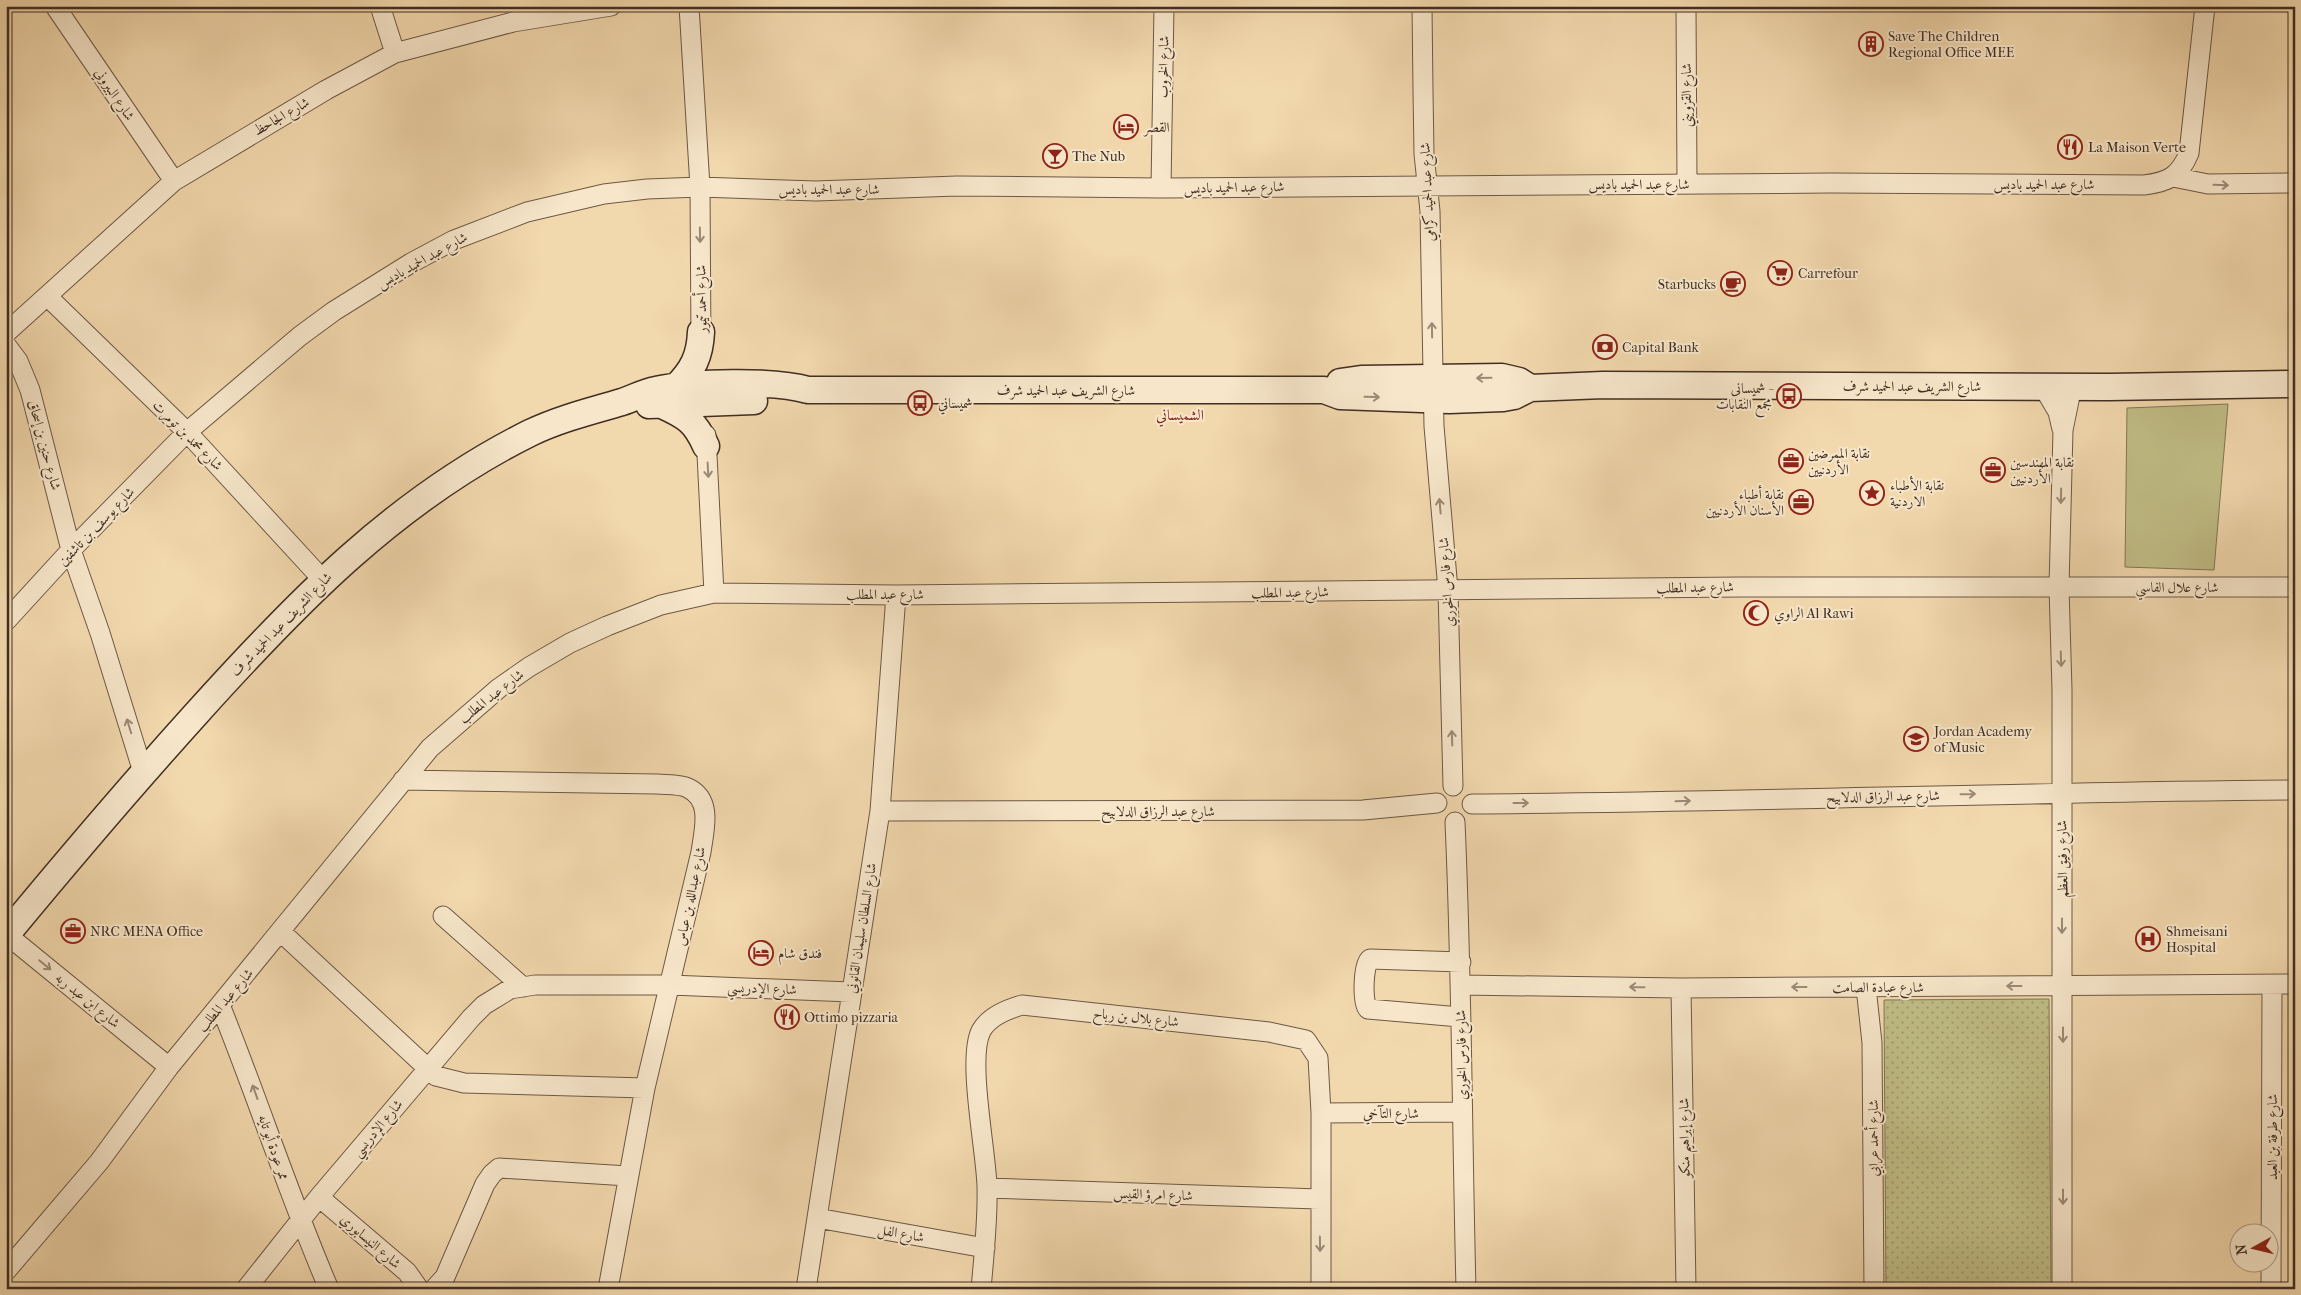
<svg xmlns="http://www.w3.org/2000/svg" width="2301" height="1295" viewBox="0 0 2301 1295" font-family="'IM FELL French Canon',Amiri,serif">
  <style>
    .green { fill: #c0bd86; stroke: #807654 }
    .park { fill: url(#park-dots); stroke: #807654 }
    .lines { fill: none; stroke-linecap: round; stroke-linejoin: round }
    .street-casing { stroke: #6d5846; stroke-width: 21 }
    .secondary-casing { stroke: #412e23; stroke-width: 29 }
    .street { stroke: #f7e6ca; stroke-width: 19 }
    .secondary { stroke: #f7e6ca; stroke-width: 26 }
    .oneway { stroke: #9c8a76 }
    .labels { text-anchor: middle; stroke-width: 4; stroke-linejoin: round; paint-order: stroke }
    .poi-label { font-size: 14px; fill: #412e23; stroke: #f7e6ca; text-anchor: start }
    .street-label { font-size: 14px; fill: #412e23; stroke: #f7e6ca }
    .neighbourhood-label { font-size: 15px; fill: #7a1f14; stroke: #f7e6ca }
  </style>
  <defs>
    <pattern id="park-dots" width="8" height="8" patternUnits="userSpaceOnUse" patternTransform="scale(1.25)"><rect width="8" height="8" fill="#c0bd86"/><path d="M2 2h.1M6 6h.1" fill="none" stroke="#9e9a6d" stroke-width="1.8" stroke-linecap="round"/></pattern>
  </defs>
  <rect width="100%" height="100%" fill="#f2d8ad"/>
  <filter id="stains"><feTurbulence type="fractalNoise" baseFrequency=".004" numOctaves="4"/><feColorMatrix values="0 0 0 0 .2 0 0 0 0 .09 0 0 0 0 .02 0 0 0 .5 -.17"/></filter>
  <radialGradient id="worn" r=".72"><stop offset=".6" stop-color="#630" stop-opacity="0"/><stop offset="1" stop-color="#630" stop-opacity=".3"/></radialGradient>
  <path class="green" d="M2228,404L2214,570L2125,567L2127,408Z"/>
  <path class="park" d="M2049,999L2051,1289H1886L1884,1000Z"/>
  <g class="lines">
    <defs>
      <path id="street" d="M55,6L174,181
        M380,6L395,53
        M689,6L700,187L701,345
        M1422,6L1423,91L1424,154L1430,211L1434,426L1448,590L1453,786
        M1686,6L1687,184
        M2173,177L2208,184L2295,183
        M1161,188L1164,6
        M47,296L187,432L323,580
        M6,333L174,181L326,90L395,53L513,22L611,6
        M6,345L18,361L30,390L71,550L100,633L143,772
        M2042,385L2058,412L2062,429
        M706,435L714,593
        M6,621L71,550L187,432L300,336L334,311L411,263L454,240L527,212L604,194L647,189L700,187L816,191L957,186L1161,188L1831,183L2144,185C2168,182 2179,177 2189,153L2205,6
        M403,780L657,784C666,785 680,784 688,788C713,800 704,830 701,852L645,1088L608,1289
        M1472,804C1746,802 2020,792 2295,790
        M880,811L1363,810L1437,803
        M1455,822C1462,978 1462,1133 1466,1289
        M443,916L523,987
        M281,932L436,1076L464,1083L645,1088
        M6,934L169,1067
        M1461,985L1681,988L2295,984
        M1866,987L1872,1043L1874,1289
        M1681,988L1686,1289
        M220,1005C258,1099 289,1196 329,1289
        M1460,1017L1368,1009C1362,1003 1363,964 1370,959L1461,962
        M1321,1113L1461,1112
        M987,1188L1319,1199
        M319,1197L407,1272L419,1289
        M817,1218L985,1248
        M6,1271L99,1162L169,1067L430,748L499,688L529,667L570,643L607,626L661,605L714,593L896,595L1742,587H2295
        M246,1289L319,1197L471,1018L484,1005L510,989L535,985H670L851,992
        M434,1289L445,1277L485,1184L492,1174L499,1168L628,1176
        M806,1289L880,811L896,595
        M981,1289C984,1255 988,1220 987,1186C986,1150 967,1059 981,1031C989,1016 1008,1009 1022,1005L1269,1032L1306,1040L1318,1058L1321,1113V1289
        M2062,1289V690L2059,587L2063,430L2072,386
        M2271,1289L2272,985"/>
      <path id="secondary" d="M1340,382L1361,379L1502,377L1519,381L1530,388
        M676,387C693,370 700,356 701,332
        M649,405L754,401
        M662,405C686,416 695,421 706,446
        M6,935C68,860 131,786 196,714C295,604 395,500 530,433C559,419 591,411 622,402C634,398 644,392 656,390C693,382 772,380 808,390H1324L1340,396L1449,400L1503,398L1514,396L1530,388L1603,385L2109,387L2295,384"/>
    </defs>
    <use href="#street" class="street-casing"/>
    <use href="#secondary" class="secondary-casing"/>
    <use href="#street" class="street"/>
    <use href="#secondary" class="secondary"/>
  </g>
  <defs><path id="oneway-shaft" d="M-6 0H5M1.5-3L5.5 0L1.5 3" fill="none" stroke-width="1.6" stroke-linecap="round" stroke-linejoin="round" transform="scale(1.25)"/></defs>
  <g class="oneway">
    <use href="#oneway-shaft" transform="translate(2221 185) rotate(2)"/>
    <use href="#oneway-shaft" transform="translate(700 235) rotate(89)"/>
    <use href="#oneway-shaft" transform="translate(1432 330) rotate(-91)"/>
    <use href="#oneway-shaft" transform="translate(1484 378) rotate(179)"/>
    <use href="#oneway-shaft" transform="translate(1372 397) rotate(1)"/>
    <use href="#oneway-shaft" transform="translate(708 470) rotate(87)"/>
    <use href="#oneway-shaft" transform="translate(2061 496) rotate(91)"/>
    <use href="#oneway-shaft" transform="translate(1440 506) rotate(-95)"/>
    <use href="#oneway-shaft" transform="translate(2061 659) rotate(88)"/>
    <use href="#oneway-shaft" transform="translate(129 726) rotate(-107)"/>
    <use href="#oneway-shaft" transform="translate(1452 738) rotate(-92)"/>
    <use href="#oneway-shaft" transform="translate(1968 794) rotate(-1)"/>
    <use href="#oneway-shaft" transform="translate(1683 801) rotate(-2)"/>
    <use href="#oneway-shaft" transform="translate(1521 803)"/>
    <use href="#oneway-shaft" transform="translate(2062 926) rotate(90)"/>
    <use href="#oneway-shaft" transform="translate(45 965) rotate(39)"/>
    <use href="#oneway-shaft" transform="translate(2014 986) rotate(180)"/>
    <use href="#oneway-shaft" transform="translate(1637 987) rotate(-179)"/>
    <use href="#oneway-shaft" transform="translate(1799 987) rotate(180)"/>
    <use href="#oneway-shaft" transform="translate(2063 1035) rotate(90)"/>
    <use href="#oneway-shaft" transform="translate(255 1092) rotate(-110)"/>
    <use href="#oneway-shaft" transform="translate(2063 1197) rotate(90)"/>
    <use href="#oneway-shaft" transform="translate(1320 1244) rotate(89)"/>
  </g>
  <defs>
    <symbol id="building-ring" viewBox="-11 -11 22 22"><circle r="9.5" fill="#f7e6ca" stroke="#8f2418" stroke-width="1.5"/><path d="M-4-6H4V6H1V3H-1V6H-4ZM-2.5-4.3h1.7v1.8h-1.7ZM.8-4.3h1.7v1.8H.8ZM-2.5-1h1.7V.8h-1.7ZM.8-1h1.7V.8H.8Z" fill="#8f2418"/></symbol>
    <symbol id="hotel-ring" viewBox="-11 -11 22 22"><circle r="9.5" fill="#f7e6ca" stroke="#8f2418" stroke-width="1.5"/><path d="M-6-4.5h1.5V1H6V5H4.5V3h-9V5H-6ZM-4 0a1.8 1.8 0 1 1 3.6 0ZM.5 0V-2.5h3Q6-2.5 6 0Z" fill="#8f2418"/></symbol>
    <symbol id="restaurant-ring" viewBox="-11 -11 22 22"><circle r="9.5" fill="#f7e6ca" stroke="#8f2418" stroke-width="1.5"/><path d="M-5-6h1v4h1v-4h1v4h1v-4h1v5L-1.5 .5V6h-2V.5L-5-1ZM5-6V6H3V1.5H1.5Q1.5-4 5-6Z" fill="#8f2418"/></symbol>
    <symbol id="bar-ring" viewBox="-11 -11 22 22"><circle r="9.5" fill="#f7e6ca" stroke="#8f2418" stroke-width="1.5"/><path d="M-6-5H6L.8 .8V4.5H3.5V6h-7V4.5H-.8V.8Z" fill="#8f2418"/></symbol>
    <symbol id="supermarket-ring" viewBox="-11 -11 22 22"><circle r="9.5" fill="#f7e6ca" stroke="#8f2418" stroke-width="1.5"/><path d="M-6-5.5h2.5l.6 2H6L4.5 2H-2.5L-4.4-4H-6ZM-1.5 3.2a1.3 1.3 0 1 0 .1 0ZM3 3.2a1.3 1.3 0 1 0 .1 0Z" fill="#8f2418"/></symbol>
    <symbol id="cafe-ring" viewBox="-11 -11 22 22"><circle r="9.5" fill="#f7e6ca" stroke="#8f2418" stroke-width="1.5"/><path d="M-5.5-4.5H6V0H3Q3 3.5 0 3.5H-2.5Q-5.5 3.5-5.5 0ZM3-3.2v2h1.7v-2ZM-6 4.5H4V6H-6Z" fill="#8f2418"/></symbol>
    <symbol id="bank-ring" viewBox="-11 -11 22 22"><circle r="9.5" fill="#f7e6ca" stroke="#8f2418" stroke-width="1.5"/><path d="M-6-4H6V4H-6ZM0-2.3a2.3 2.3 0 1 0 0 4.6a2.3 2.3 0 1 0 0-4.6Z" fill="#8f2418"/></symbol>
    <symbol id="bus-ring" viewBox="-11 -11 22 22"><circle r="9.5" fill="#f7e6ca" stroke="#8f2418" stroke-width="1.5"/><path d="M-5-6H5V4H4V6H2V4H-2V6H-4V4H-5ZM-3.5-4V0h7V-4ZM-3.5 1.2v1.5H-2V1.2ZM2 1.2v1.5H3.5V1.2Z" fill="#8f2418"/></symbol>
    <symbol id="office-ring" viewBox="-11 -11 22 22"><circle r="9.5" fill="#f7e6ca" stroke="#8f2418" stroke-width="1.5"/><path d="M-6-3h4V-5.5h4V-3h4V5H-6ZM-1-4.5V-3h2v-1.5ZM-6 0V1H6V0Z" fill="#8f2418"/></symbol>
    <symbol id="sight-ring" viewBox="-11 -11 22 22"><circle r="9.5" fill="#f7e6ca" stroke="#8f2418" stroke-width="1.5"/><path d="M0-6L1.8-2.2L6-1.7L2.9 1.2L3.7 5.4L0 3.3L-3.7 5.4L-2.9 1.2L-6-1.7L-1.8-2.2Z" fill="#8f2418"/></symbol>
    <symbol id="mosque-ring" viewBox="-11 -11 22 22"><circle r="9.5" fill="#f7e6ca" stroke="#8f2418" stroke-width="1.5"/><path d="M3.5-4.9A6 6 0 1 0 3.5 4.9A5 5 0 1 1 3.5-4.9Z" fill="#8f2418"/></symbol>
    <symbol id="university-ring" viewBox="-11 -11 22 22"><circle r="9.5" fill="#f7e6ca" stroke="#8f2418" stroke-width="1.5"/><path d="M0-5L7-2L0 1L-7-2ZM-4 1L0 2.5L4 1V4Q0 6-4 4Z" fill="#8f2418"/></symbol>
    <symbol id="hospital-ring" viewBox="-11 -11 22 22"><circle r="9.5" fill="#f7e6ca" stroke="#8f2418" stroke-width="1.5"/><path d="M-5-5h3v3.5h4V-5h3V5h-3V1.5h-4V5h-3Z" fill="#8f2418"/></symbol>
  </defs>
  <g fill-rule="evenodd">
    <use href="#building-ring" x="1857" y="30" width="28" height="28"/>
    <use href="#hotel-ring" x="1112" y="113" width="28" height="28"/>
    <use href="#restaurant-ring" x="2056" y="133" width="28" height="28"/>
    <use href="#bar-ring" x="1041" y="142" width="28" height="28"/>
    <use href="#supermarket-ring" x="1766" y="259" width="28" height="28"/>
    <use href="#cafe-ring" x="1719" y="270" width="28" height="28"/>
    <use href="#bank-ring" x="1591" y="333" width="28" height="28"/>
    <use href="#bus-ring" x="1775" y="382" width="28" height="28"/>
    <use href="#bus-ring" x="906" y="389" width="28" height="28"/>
    <use href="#office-ring" x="1777" y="447" width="28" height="28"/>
    <use href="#office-ring" x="1979" y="456" width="28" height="28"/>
    <use href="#sight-ring" x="1858" y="479" width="28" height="28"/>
    <use href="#office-ring" x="1787" y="488" width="28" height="28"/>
    <use href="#mosque-ring" x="1742" y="599" width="28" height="28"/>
    <use href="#university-ring" x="1902" y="725" width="28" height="28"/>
    <use href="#office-ring" x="59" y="917" width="28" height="28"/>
    <use href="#hospital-ring" x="2134" y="925" width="28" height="28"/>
    <use href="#hotel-ring" x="747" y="939" width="28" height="28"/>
    <use href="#restaurant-ring" x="773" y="1003" width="28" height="28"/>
  </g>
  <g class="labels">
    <g class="poi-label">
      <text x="1888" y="41">Save The Children<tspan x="1888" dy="16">Regional Office MEE</tspan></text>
      <text x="1144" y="132">القصر</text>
      <text x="2088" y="152">La Maison Verte</text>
      <text x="1072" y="161">The Nub</text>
      <text x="1798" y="278">Carrefour</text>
      <text x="1716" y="289" text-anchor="end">Starbucks</text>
      <text x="1622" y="352">Capital Bank</text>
      <text x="1772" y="393" text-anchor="end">شميساني -<tspan x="1772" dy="16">مجمع النقابات</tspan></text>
      <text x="938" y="408">شميساني</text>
      <text x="1808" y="458">نقابة الممرضين<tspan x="1808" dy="16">الأردنيين</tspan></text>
      <text x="2010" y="467">نقابة المهندسين<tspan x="2010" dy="16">الأردنيين</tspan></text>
      <text x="1890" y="490">نقابة الأطباء<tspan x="1890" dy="16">الاردنية</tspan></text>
      <text x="1784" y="499" text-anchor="end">نقابة أطباء<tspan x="1784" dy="16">الأسنان الأردنيين</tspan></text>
      <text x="1774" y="618">الراوي Al Rawi</text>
      <text x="1934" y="736">Jordan Academy<tspan x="1934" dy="16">of Music</tspan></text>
      <text x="90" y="936">NRC MENA Office</text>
      <text x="2166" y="936">Shmeisani<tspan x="2166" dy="16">Hospital</tspan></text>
      <text x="778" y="958">فندق شام</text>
      <text x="804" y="1022">Ottimo pizzaria</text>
    </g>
    <g class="street-label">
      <text transform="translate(1163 67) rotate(-89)" y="5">شارع الخروب</text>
      <text transform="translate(115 94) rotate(56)" y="5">شارع البيروني</text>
      <text transform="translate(1686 95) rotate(-90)" y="5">شارع القزويني</text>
      <text transform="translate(281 116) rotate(-30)" y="5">شارع الجاحظ</text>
      <text x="1639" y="189">شارع عبد الحميد باديس</text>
      <text x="2044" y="189">شارع عبد الحميد باديس</text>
      <text transform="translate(1234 187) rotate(-1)" y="5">شارع عبد الحميد باديس</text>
      <text x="829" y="194">شارع عبد الحميد باديس</text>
      <text transform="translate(1427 192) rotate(-93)" y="5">شارع عبد الحميد كرامي</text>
      <text transform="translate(422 260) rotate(-29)" y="5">شارع عبد الحميد باديس</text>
      <text transform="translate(701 299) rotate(-91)" y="5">شارع أحمد تيمور</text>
      <text x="1912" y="391">شارع الشريف عبد الحميد شرف</text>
      <text x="1066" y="395">شارع الشريف عبد الحميد شرف</text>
      <text transform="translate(188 435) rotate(45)" y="5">شارع محمد بن تومرت</text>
      <text transform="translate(45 445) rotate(75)" y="5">شارع حنين بن إسحاق</text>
      <text transform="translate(96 526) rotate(-46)" y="5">شارع يوسف بن تاشفين</text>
      <text transform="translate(1446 582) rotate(-94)" y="5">شارع فارس الخوري</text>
      <text transform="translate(1695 587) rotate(-1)" y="5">شارع عبد المطلب</text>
      <text x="2177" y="592">شارع علال الفاسي</text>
      <text transform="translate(1290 592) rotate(-1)" y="5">شارع عبد المطلب</text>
      <text x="885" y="599">شارع عبد المطلب</text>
      <text transform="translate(281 624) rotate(-46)" y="5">شارع الشريف عبد الحميد شرف</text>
      <text transform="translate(491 696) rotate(-38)" y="5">شارع عبد المطلب</text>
      <text transform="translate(1883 796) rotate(-1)" y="5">شارع عبد الرزاق الدلابيح</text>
      <text x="1158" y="816">شارع عبد الرزاق الدلابيح</text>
      <text transform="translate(2062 859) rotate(-91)" y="5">شارع رفيق العظم</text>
      <text transform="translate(690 896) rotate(-78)" y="5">شارع عبدالله بن عباس</text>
      <text transform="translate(861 928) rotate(-81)" y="5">شارع السلطان سليمان القانوني</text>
      <text x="1878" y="992">شارع عبادة الصامت</text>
      <text transform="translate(762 988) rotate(2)" y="5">شارع الإدريسي</text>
      <text transform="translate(88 1000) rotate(39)" y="5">شارع ابن عبد ربه</text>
      <text transform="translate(225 1000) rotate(-50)" y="5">شارع عبد المطلب</text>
      <text transform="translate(1136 1017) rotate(6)" y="5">شارع بلال بن رباح</text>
      <text transform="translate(1461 1055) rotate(-91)" y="5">شارع فارس الخوري</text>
      <text x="1391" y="1118">شارع التآخي</text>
      <text transform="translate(377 1128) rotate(-50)" y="5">شارع الإدريسي</text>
      <text transform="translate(2272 1137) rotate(-90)" y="5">شارع طرفة بن العبد</text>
      <text transform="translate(1684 1138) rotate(-91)" y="5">شارع إبراهيم منكو</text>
      <text transform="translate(1873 1138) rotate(-90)" y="5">شارع أحمد عرابي</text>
      <text transform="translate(274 1147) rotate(71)" y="5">ممر عودة أبو تايه</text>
      <text transform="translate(1153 1194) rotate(2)" y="5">شارع امرؤ القيس</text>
      <text transform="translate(901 1233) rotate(10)" y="5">شارع الفل</text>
      <text transform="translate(371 1241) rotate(41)" y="5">شارع النيسابوري</text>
    </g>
    <g class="neighbourhood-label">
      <text x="1180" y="420">الشميساني</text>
    </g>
  </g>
  <rect width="2301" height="1295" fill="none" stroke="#f2d8ad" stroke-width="25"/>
  <rect x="8" y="8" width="2286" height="1280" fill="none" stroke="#412e23" stroke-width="2.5"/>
  <rect x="12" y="12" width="2276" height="1270" fill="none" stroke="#412e23"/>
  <g transform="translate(2254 1248) rotate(262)"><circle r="24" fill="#f7e6ca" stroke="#ae9c87"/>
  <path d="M0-4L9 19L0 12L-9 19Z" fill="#8f2418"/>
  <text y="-8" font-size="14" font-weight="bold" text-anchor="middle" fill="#412e23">N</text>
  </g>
  <rect width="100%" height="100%" filter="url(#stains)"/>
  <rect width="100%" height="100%" fill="url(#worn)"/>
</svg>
